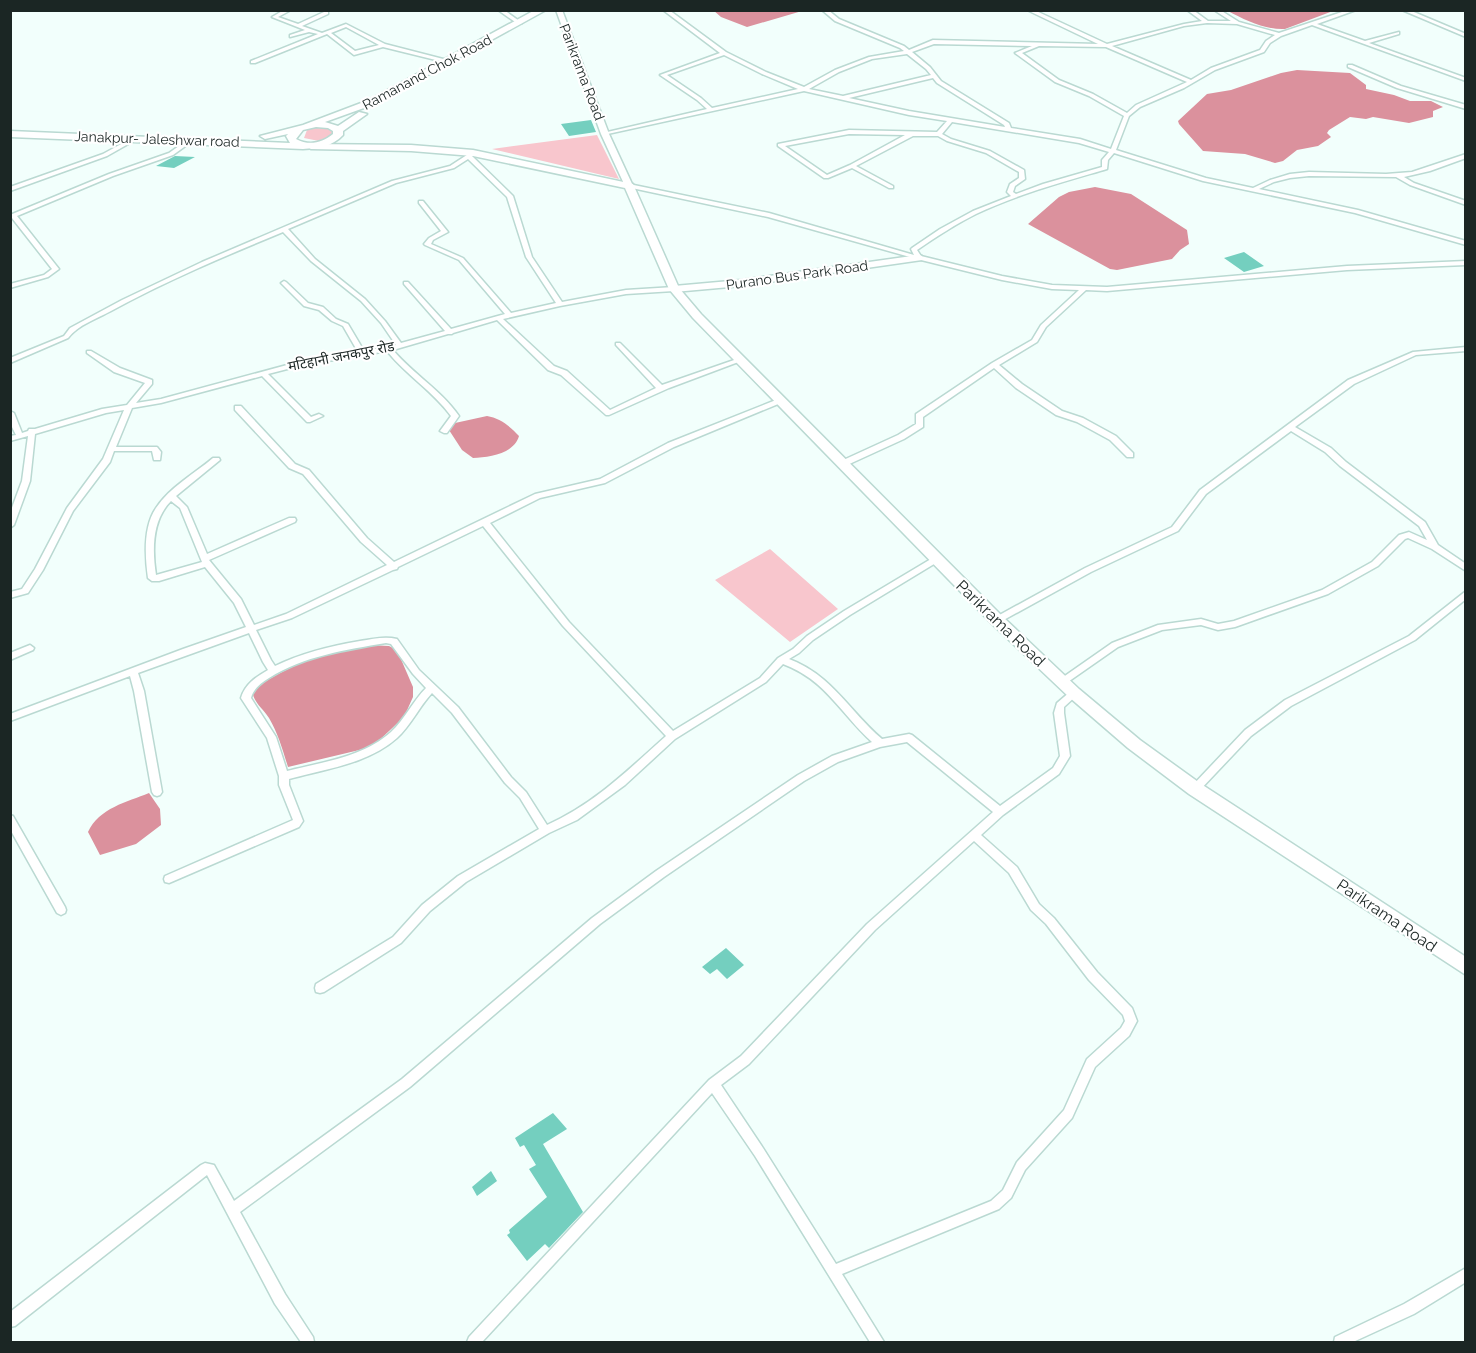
<svg xmlns="http://www.w3.org/2000/svg" width="1476" height="1353" viewBox="0 0 1476 1353" font-family="Raleway,'Noto Sans Devanagari',sans-serif">
  <style>
    .green { fill: #f8c6cd }
    .water { fill: #db919d }
    .building { fill: #74cfbf }
    .lines { fill: none; stroke-linecap: round; stroke-linejoin: round }
    .minor-casing { stroke: #bad9d2; stroke-width: 3 }
    .tertiary-casing { stroke: #bad9d2; stroke-width: 3 }
    .primary-casing { stroke: #bad9d2; stroke-width: 3 }
    .trunk-casing { stroke: #bad9d2; stroke-width: 3 }
    .minor { fill: #fff; fill-rule: evenodd }
    .tertiary { fill: #fff; fill-rule: evenodd }
    .primary { fill: #fff; fill-rule: evenodd }
    .trunk { fill: #fff; fill-rule: evenodd }
    .labels { text-anchor: middle; stroke-width: 4.5; stroke-linejoin: round; paint-order: stroke }
    .far-street-label { font-size: 14px; fill: #1b2624; stroke: #fff }
    .street-label { font-size: 16px; fill: #1b2624; stroke: #fff }
  </style>
  <rect width="100%" height="100%" fill="#f2fffc"/>
  <path class="green" d="M319,126L329,127L335,131L334,134L319,141L304,138L307,130Z
    M597,135L619,179L492,149Z
    M770,549L838,609L790,642L715,580Z"/>
  <path class="water" d="M713,10H802V11L747,27L721,17Z
    M1228,11H1333L1285,29C1265,30 1245,20 1228,11Z
    M1297,70L1350,73L1366,85V89L1394,95L1410,101H1431L1443,107L1433,111V117L1409,123L1373,117L1366,119L1350,117L1329,130L1327,133L1331,137L1318,146L1297,150L1283,161L1275,163L1245,154L1203,151L1179,124L1178,121L1207,94L1231,90L1281,73Z
    M1095,187L1131,194L1187,230L1189,244L1180,250L1172,259L1117,270L1110,269L1028,224L1059,197L1069,192Z
    M487,416C500,418 511,427 519,436C514,454 489,457 473,458L462,450L449,430L455,423Z
    M370,645L389,646L397,650L413,687V697L404,717L372,747L288,767C283,751 278,733 269,718C262,707 254,704 252,690C290,665 326,650 370,645Z
    M149,793L160,809L161,825L136,844L100,855L88,832C99,808 127,802 149,793Z"/>
  <path class="building" d="M591,120L596,132L569,136L561,124Z
    M175,156L195,157L174,168L156,166Z
    M1244,252L1264,266L1244,272L1224,258Z
    M726,948L744,965L727,979L717,969L710,974L702,967Z
    M553,1113L567,1129L543,1144L583,1212L549,1248L545,1244L527,1261L507,1235L510,1233L509,1230L547,1197L529,1169L536,1165L524,1145L520,1147L515,1138Z
    M491,1171L497,1181L477,1196L472,1187Z"/>
  <g class="lines">
    <defs>
      <path id="minor" d="M284,10H291L278,17L298,24L324,12H328V14L302,26L322,33L346,24L385,44L451,61L448,63L383,47L354,55L327,34L255,63H251V61L318,34L309,32L290,37V35L305,30L272,17ZM346,27L379,45L355,51L331,33Z
        M498,10H504L522,23L518,24Z
        M663,10H669L726,52L766,72L804,87L835,70L869,57L904,51L900,48L835,21L822,10H828L839,19L904,46L909,50L933,40L1098,44L1027,10H1034L1107,44L1184,24L1202,21L1187,10H1193L1208,21H1231L1214,10H1220L1239,22L1279,33L1348,10H1356L1317,24L1365,41L1399,32V34L1369,43L1466,78V81L1312,25L1281,36L1270,43L1264,52L1215,70L1184,88L1140,107L1129,116L1116,150L1206,178L1253,188L1270,180L1290,174L1309,172L1386,174L1412,172L1466,154V158L1430,171L1404,177L1414,183L1466,201V205L1410,185L1396,177L1309,176L1290,178L1274,182L1259,189L1358,210L1466,241V245L1355,213L1203,181L1114,153L1108,160L1107,169C1063,182 1018,194 976,214C956,224 936,237 917,250L921,256L1002,276L1052,285L1107,287L1347,266L1466,261V265L1347,270L1107,291L1086,290L1046,327L1037,342L999,365L1022,384L1062,411L1083,418L1116,436L1133,453V457H1127L1110,440L1077,422L1056,415L1016,388L994,368L923,417V427L904,439L845,466H839V462L898,435L916,424V414L992,363L1032,340L1041,325L1079,290L1052,289L1002,280L917,259L768,217L627,187L626,186L629,184L769,213L914,255L911,249L912,248L940,229L973,211L1011,196L1007,192L1010,184L1019,178V172L986,153L947,141L938,136H913L856,166L893,186V188H889L852,168L828,178H824L778,146V144L849,130L937,132L947,121L909,115L804,91L603,135V133L707,109L697,100L660,75L720,53ZM1207,23L1237,24L1275,35L1266,41L1260,50L1211,68L1191,80L1112,46L1184,26ZM934,44L1032,46L1015,53L1055,82L1089,96L1124,116L1111,149L1080,139L1011,128L1009,123L941,81L930,67L912,52ZM1039,46L1106,47L1187,82L1136,105L1127,113L1093,94L1059,80L1022,53ZM907,54L926,69L931,75L843,96L809,89L839,72L872,59ZM724,55L762,74L798,89L712,108L701,98L667,75ZM933,78L937,83L1004,125L1005,127L909,111L849,98ZM952,122L1079,143L1109,152L1102,160V167L1043,184L1016,194L1013,192L1015,186L1025,179L1024,170L990,151L951,139L942,134ZM849,134L905,135L850,165L827,175L785,146Z
        M1402,10H1409L1466,34V37Z
        M1348,65H1352L1401,86L1466,105V109L1397,88L1348,67Z
        M132,138L137,139L107,156L10,191V187L103,154Z
        M189,139L191,140V142L173,155L113,176L17,216L59,269L48,277L10,288V284L44,275L52,269L12,218L10,219V215L109,174L169,153Z
        M473,151L476,153L472,156L513,196L532,257L562,302L626,290L674,287L677,289L674,291L626,294L560,306L503,319L554,366L567,371L610,410L656,388L616,345V343H620L662,385L737,359H741V361L669,388L609,415H606L561,375L548,370L497,320L453,333L452,334H448L393,350C413,374 441,390 459,416L447,433H444L440,431L451,416C433,391 406,375 387,351L299,366L268,374L311,417L319,414L323,416L310,422H307L262,376L161,403L132,408L116,447H157L161,452L160,460H154L152,451H114L110,462L73,511L43,570L28,593L10,598V592L22,589L35,569L67,508L103,459L124,410L106,413L35,434L30,481L14,525L10,528V513L22,481L28,436L10,441V436L16,435L10,423V411L14,413L22,433L28,431L29,429H35L102,409L127,405L145,383L114,372L87,353V351H91L120,368L152,380V384L136,403L161,399L298,362L358,352L343,326L332,321L319,310L304,306L281,283L284,281L286,282L308,303L323,307L336,319L348,324L364,351L396,345L381,323L361,301L311,261L283,232C225,256 166,281 111,311C96,319 78,325 68,338L10,363V358L64,336L70,328L122,300L202,262L392,181L450,166ZM468,159L507,197L526,257L556,303L511,313L463,258L431,244L433,240L448,232L423,201H419V203L441,231L429,238L424,244L425,245L459,260L505,314L451,329L408,282H404V284L445,331L401,343L385,321L365,299L315,259L288,229L396,183L454,168Z
        M1466,347V351L1416,355L1354,384L1295,427L1331,448L1346,462L1425,522L1438,545L1466,564V571L1432,549L1408,538L1405,539L1378,566L1328,594L1235,627L1218,630L1201,625L1162,630L1118,647L1065,684H1059L1057,682L1059,680L1112,643L1158,625L1201,619L1218,624L1234,621L1322,590L1372,562L1399,535L1409,532L1427,540L1419,526L1340,466L1325,452L1291,431L1206,494L1178,531L1091,572L1000,622H994L993,620L994,618L1085,568L1172,527L1200,490L1348,380L1413,352Z
        M776,400H782L783,402L674,447L605,483L540,498L490,523L569,622L673,731L760,678L778,658L793,649L807,636L844,611L936,556L940,559L939,561L850,615L813,640L799,653L789,659C832,675 849,711 882,739L909,734L912,735L1000,806L1053,768L1060,756L1054,713L1057,703L1071,691H1077L1079,693L1077,695L1064,707V713L1070,756L1059,774L1003,815L981,835L1017,867L1039,904L1054,918L1097,972L1132,1008L1137,1021L1129,1036L1095,1067L1072,1118L1025,1170L1011,1198L999,1209L842,1274L884,1342H870L755,1156L712,1093L482,1342H467L469,1337L709,1080L741,1056L867,924L993,812L907,742L880,747L838,762L804,781L664,877L600,924L410,1087L240,1212L285,1294L313,1337L314,1342H301L275,1304L207,1175L15,1326L10,1327V1312L201,1165L205,1163L214,1165L234,1201L402,1079L592,918L656,871L798,775L832,756L872,742C840,713 826,680 783,664L766,682L675,739L625,785L577,820L549,833L466,882L430,911L401,943L324,992L320,993L316,992L315,988L316,984L393,937L422,905L458,876L539,829L520,798L505,783L452,713L432,693C419,707 411,725 397,738C368,764 325,769 289,779V785L303,821L299,827L169,883L165,882L164,879L165,876L293,820L279,785V776L267,738L241,698C245,684 256,677 268,670L263,662L249,633L138,673L144,691L162,792L160,795L157,796L154,795L152,792L134,691L130,676L10,721V714L183,649L246,627L234,603L205,567L159,581H152L148,578C145,557 143,527 156,508C170,487 194,474 213,458H219L220,460L176,496L187,507L207,554L289,518H295L296,520L295,522L209,560L241,599L254,625L286,614L387,565L361,542L303,474L289,468L235,410V406H241L295,464L309,470L367,538L394,562L535,494L600,479L668,443ZM171,501L180,508L202,562L156,575C152,549 152,520 171,501ZM483,526L563,626L666,736C628,770 594,804 547,825L526,792L511,777L458,707L419,670L397,639C385,636 373,639 360,641C330,646 302,653 275,666L271,660L256,630L292,618L393,570L397,569L398,567ZM386,643L391,644L413,674L426,688C413,701 405,719 391,732C363,757 323,762 287,771L276,737L251,698C253,689 261,683 269,678C304,656 345,650 386,643ZM974,841L1009,873L1031,910L1046,924L1089,980L1123,1015L1125,1021L1121,1028L1087,1059L1064,1110L1017,1162L1003,1190L991,1201L836,1264L763,1148L721,1085L749,1064L875,930Z
        M1466,591V599L1415,640L1291,706L1251,736L1198,792L1195,793L1192,792L1190,789L1192,786L1245,730L1285,700L1409,636Z
        M30,645L34,648L33,650L10,660V653Z
        M10,815L13,816L65,907L66,910L65,913L61,915L57,913L10,829Z
        M1466,1268V1282L1414,1314L1353,1342H1334L1335,1337L1404,1304Z"/>
      <path id="tertiary" d="M556,10H562L609,134L633,186L632,188L625,186L601,134Z
        M919,255L922,256V260L741,286L674,292L670,289L674,286L741,280Z"/>
      <path id="primary" d="M308,144L411,145L473,150L633,184L679,288L701,314L1002,616L1079,689L1140,740L1201,784L1466,957V975L1189,794L1128,748L1069,697L992,624L693,318L669,289L625,188L473,156L411,151L311,149L306,146Z"/>
      <path id="trunk" d="M535,10H546L375,104L325,122L338,126L359,112L367,114L343,131V135C332,147 318,148 303,149L10,137V131L290,143L286,136L288,134L265,139L260,136L303,125L369,100ZM316,127L328,128L333,131V134C322,143 309,146 296,139L303,130Z"/>
    </defs>
    <use href="#minor" class="minor-casing"/>
    <use href="#tertiary" class="tertiary-casing"/>
    <use href="#primary" class="primary-casing"/>
    <use href="#trunk" class="trunk-casing"/>
    <use href="#minor" class="minor"/>
    <use href="#tertiary" class="tertiary"/>
    <use href="#primary" class="primary"/>
    <use href="#trunk" class="trunk"/>
  </g>
  <g class="labels">
    <g class="far-street-label">
      <text transform="translate(427 72) rotate(-28)" y="5">Ramanand Chok Road</text>
      <text transform="translate(582 72) rotate(69)" y="5">Parikrama Road</text>
      <text transform="translate(157 139) rotate(2)" y="5">Janakpur- Jaleshwar road</text>
      <text transform="translate(797 275) rotate(-8)" y="5">Purano Bus Park Road</text>
      <text transform="translate(341 356) rotate(-11)" y="5">मटिहानी जनकपुर रोड</text>
    </g>
    <g class="street-label">
      <text transform="translate(1001 623) rotate(44)" y="6">Parikrama Road</text>
      <text transform="translate(1387 915) rotate(34)" y="6">Parikrama Road</text>
    </g>
  </g>
  <rect width="1476" height="1353" fill="none" stroke="#1b2624" stroke-width="24"/>
</svg>
